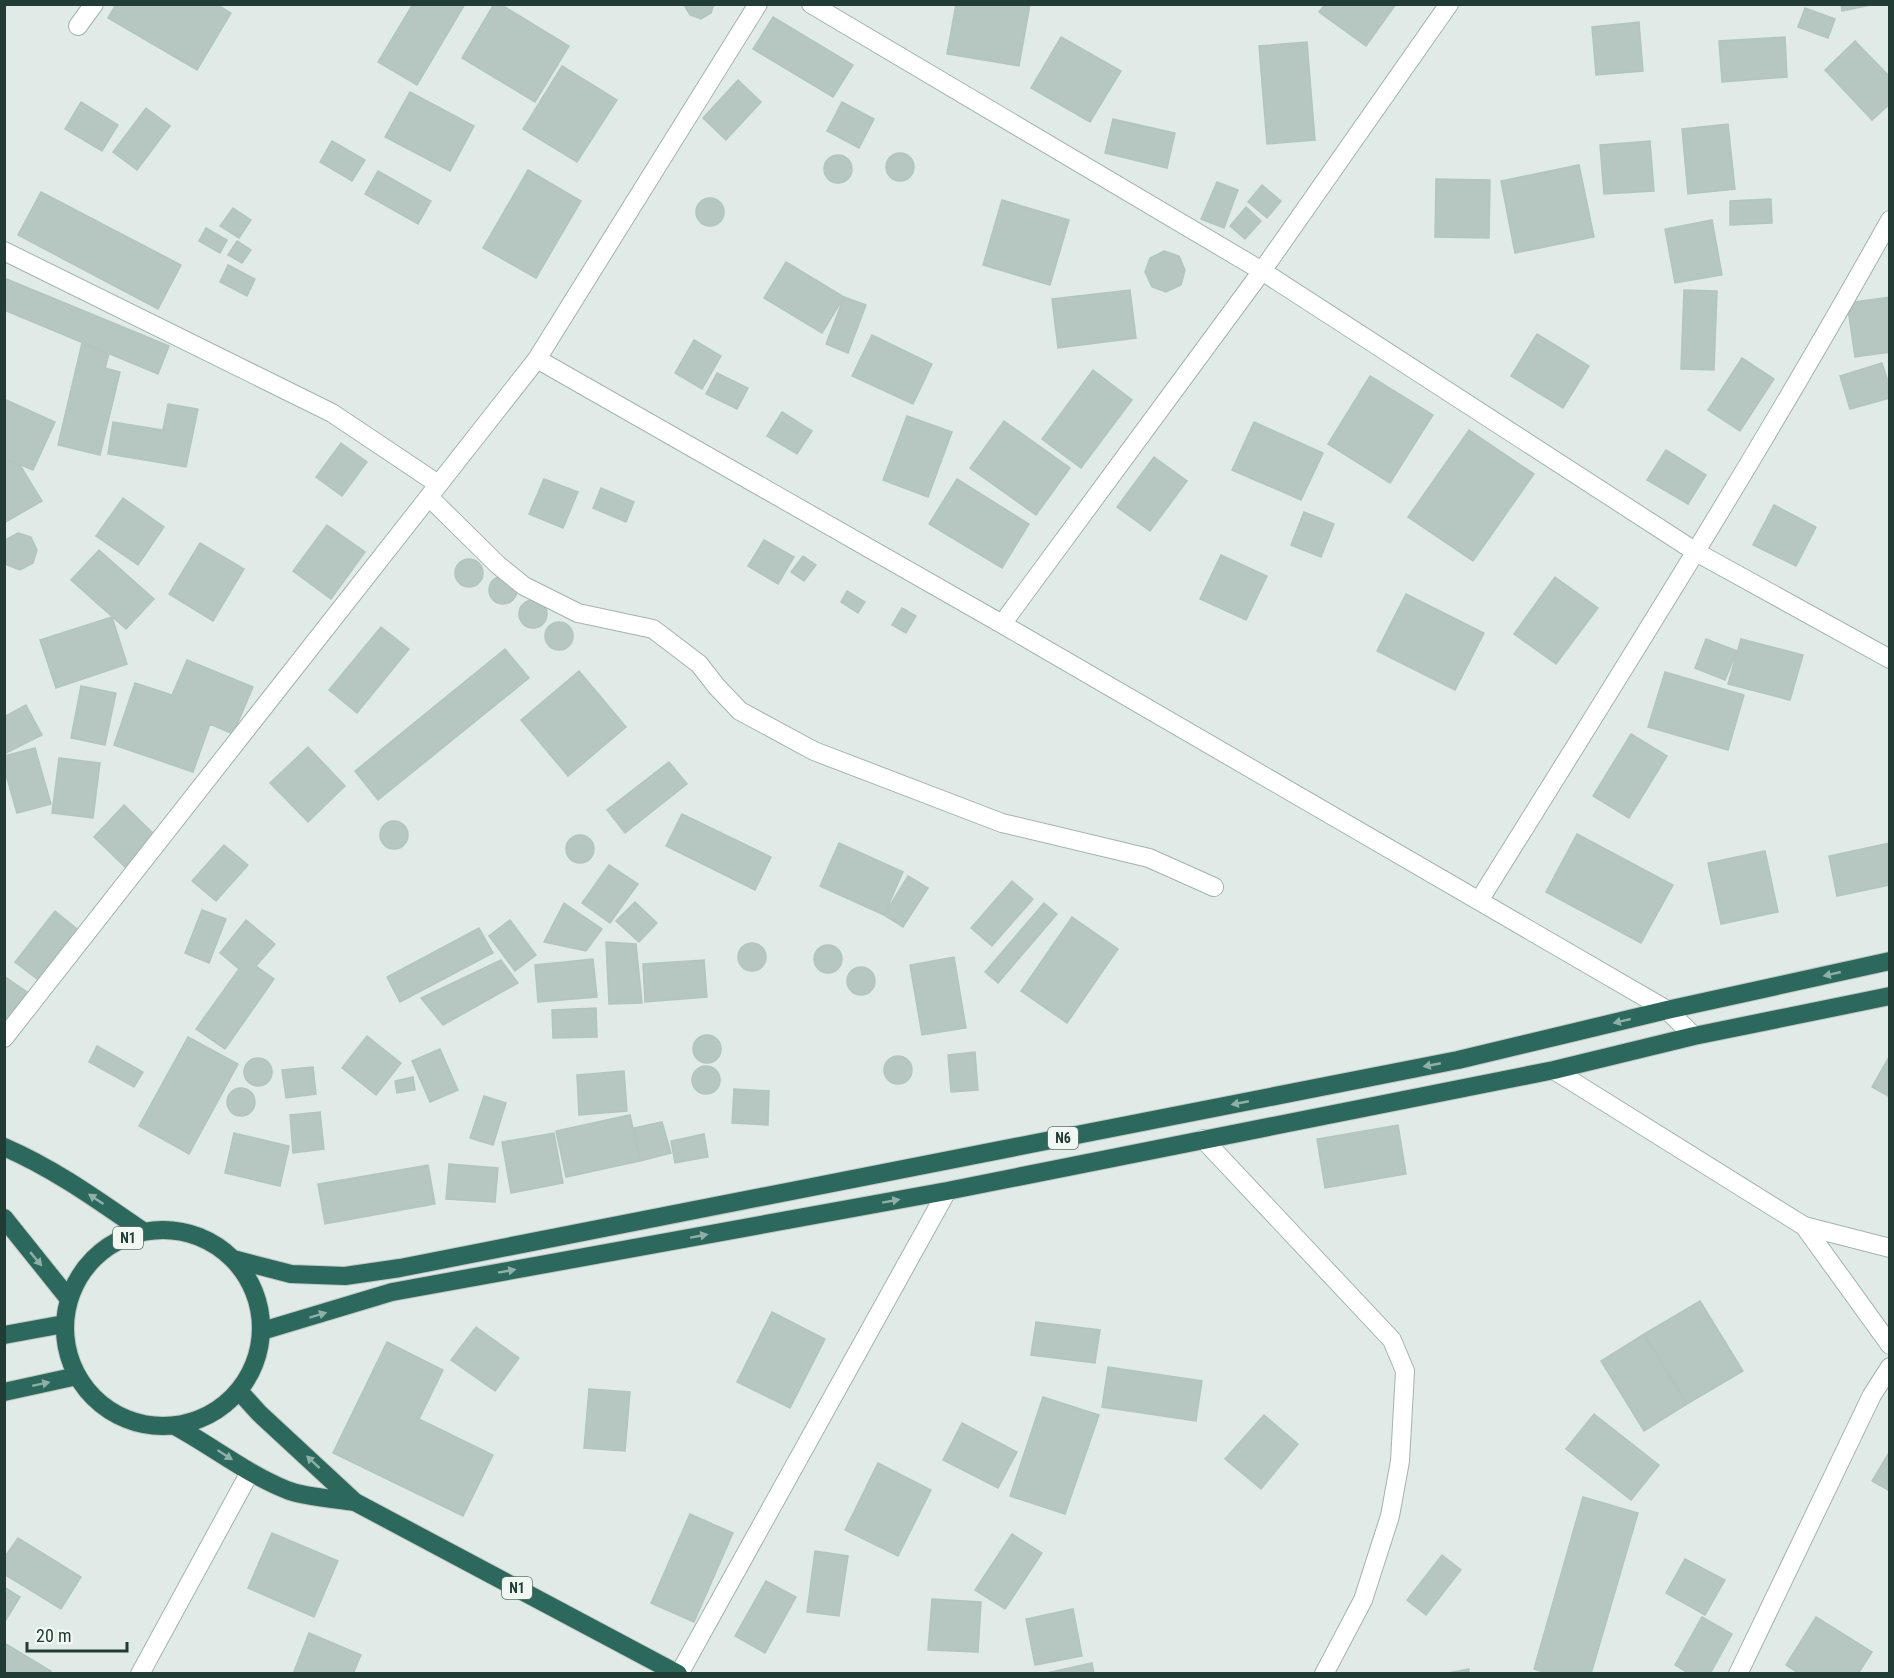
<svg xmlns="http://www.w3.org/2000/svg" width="1894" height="1678" viewBox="0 0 1894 1678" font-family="'Roboto Condensed',sans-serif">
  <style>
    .building { fill: #b6c6c0; stroke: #b3c5be; stroke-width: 1.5 }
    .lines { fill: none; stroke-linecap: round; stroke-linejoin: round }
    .minor-casing { stroke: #a3b3ae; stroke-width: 20 }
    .highway-casing { stroke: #c1c8c6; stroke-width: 20 }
    .minor { stroke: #fff; stroke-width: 18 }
    .highway { stroke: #2d685d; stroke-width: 18 }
    .oneway { fill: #8fb0a8 }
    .labels { text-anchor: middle; stroke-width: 4.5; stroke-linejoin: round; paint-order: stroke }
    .shield { fill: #f1f8f4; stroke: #5f746e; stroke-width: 1.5 }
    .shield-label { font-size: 14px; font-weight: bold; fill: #213c35 }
  </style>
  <rect width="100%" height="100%" fill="#e0ebe7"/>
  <path class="building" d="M116,4H216L231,13L197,70L108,18Z
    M413,4H465L417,85L378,62Z
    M494,4H500L569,46L535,102L462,58Z
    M714,4L711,13L701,19L690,15L684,5Z
    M956,4H1030L1019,66L947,54Z
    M1325,4H1396L1366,46L1319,12Z
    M1841,4H1875L1842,11Z
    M1805,8L1835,19L1828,38L1798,27Z
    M773,17L853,65L833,97L753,49Z
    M1639,22L1643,71L1596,75L1592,27Z
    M1061,37L1121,71L1090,122L1031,88Z
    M1785,37L1787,77L1722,82L1719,41Z
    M1855,41L1890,77V104L1872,120L1825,70Z
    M1307,42L1315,140L1267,144L1259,46Z
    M562,66L617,100L577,162L523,129Z
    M738,80L761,102L726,140L703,118Z
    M410,92L474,126L450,171L385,137Z
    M81,102L118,125L102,151L65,129Z
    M842,102L874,119L859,148L827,131Z
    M146,108L170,126L137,170L113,152Z
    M1113,119L1175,133L1167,168L1105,153Z
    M1728,124L1735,189L1688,194L1682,129Z
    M332,141L365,160L352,181L320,162Z
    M1650,141L1654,191L1604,194L1600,145Z
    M886 167a14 14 0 1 1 28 0a14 14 0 1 1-28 0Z
    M824 169a14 14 0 1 1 28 0a14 14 0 1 1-28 0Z
    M1579,165L1594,237L1515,253L1501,181Z
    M528,170L581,201L536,278L483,248Z
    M378,171L431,201L418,224L365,194Z
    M1436,179L1490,180L1489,238L1435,237Z
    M1217,182L1238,190L1224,228L1201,219Z
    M1262,185L1281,201L1267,218L1248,202Z
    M41,192L181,265L158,309L18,235Z
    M696 212a14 14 0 1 1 28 0a14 14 0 1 1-28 0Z
    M1771,199L1772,223L1730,225V201Z
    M1002,200L1069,220L1050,285L983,265Z
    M1246,207L1261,221L1245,239L1230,226Z
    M233,208L251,220L239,238L220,226Z
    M1712,220L1722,275L1675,283L1665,229Z
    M206,228L227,240L220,253L199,241Z
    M237,241L251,250L242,263L228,255Z
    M1164,251L1179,256L1185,270L1181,285L1166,292L1152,287L1145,272L1150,258Z
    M786,262L844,297L822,333L764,298Z
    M228,265L255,279L247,296L220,282Z
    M4,278L169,346L158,374L4,310Z
    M1130,290L1136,338L1058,348L1052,299Z
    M1684,290L1717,291L1714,370L1681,369Z
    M844,297L866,305L848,353L826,344Z
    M1890,297V352L1855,357L1847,303Z
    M1537,334L1589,366L1563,408L1511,376Z
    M872,335L932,364L913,404L852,376Z
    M694,340L721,356L702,389L675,373Z
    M82,343L109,354L105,368L120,372L100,455L58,445Z
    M1742,358L1774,379L1740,431L1708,410Z
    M1882,363L1890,388V398L1850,409L1840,376Z
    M1093,370L1132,400L1081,468L1042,439Z
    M717,373L748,388L737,409L706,394Z
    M1370,376L1433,415L1390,483L1328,444Z
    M4,399L55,422L33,470L4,458Z
    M168,404L198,409L186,467L108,454L113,422L163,430Z
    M782,412L812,431L797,454L767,436Z
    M907,416L952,432L928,497L883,480Z
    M1004,421L1070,468L1036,515L970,468Z
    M1254,422L1323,453L1301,500L1232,470Z
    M1469,430L1534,474L1473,561L1408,517Z
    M341,443L367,462L342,496L316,477Z
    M1666,450L1706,475L1688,504L1647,480Z
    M1154,457L1187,481L1150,531L1117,507Z
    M6,459L20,465L42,501L4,523V460Z
    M544,479L578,492L563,528L529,514Z
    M957,479L1029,524L1002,568L929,524Z
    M601,488L634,502L626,522L593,508Z
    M123,498L164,527L138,565L96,536Z
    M1774,505L1816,527L1796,566L1753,545Z
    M1304,512L1334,524L1321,557L1291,545Z
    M327,525L365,552L331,599L293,571Z
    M18,533L31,537L37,550L33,563L20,570L7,565L4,561L5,540Z
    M764,540L794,557L778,584L748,566Z
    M200,543L244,569L213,621L169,594Z
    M99,550L154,599L126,629L71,580Z
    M1221,555L1267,576L1246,620L1200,599Z
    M803,556L816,565L804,581L791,572Z
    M455 573a14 14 0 1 1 28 0a14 14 0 1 1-28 0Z
    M489 590a14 14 0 1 1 28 0a14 14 0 1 1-28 0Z
    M1555,577L1598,608L1556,664L1514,634Z
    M847,591L865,602L858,613L841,602Z
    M1406,594L1484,633L1455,690L1377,651Z
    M519 614a14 14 0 1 1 28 0a14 14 0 1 1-28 0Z
    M902,608L916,616L906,633L892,625Z
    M112,617L127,664L56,688L40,640Z
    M545 636a14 14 0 1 1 28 0a14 14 0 1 1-28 0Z
    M381,627L409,649L357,713L329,690Z
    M1706,639L1737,651L1725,680L1695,668Z
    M1741,639L1803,655L1790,700L1728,684Z
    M505,649L529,678L378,800L355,771Z
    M187,660L253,687L233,734L210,724L193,772L114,745L135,683L172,695Z
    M579,671L626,727L568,776L521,720Z
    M1665,672L1744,695L1728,750L1648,727Z
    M81,686L116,693L105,745L71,738Z
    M26,705L42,735L4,754V717Z
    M1631,734L1667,756L1629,818L1593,796Z
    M308,747L345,786L308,822L270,783Z
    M35,748L51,804L17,813L4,768V756Z
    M59,758L100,763L93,818L52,813Z
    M669,762L687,784L625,833L607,810Z
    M124,805L155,835L125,867L94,837Z
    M682,814L771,857L755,890L666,846Z
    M380 835a14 14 0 1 1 28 0a14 14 0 1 1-28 0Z
    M1577,834L1673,885L1641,943L1546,892Z
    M566 849a14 14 0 1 1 28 0a14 14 0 1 1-28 0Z
    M839,843L903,872L884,915L820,886Z
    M1890,843V885L1837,896L1829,856Z
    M224,845L248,865L216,901L192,881Z
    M1765,851L1778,912L1721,924L1708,863Z
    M609,865L638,884L610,923L582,903Z
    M908,876L928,888L903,927L884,915Z
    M1012,881L1033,899L992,946L971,928Z
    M635,902L657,923L639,942L616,921Z
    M564,903L602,929L586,951L544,942Z
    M1044,903L1057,914L998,983L985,972Z
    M202,910L226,919L209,963L185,953Z
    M55,911L81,932L41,982L15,962Z
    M1072,917L1118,949L1067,1023L1021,991Z
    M246,920L275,944L256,966L274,979L225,1049L196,1029L239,969L220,953Z
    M510,920L536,955L515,971L489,936Z
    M479,928L493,953L400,1002L387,977Z
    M606,942L636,944L642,1003L609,1004Z
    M738 957a14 14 0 1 1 28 0a14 14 0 1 1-28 0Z
    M814 959a14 14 0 1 1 28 0a14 14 0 1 1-28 0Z
    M954,957L966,1028L922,1035L910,965Z
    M593,959L597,997L538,1002L535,965Z
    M501,960L518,983L443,1025L421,998Z
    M704,960L707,997L645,1002L643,964Z
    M847 981a14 14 0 1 1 28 0a14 14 0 1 1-28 0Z
    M4,976L27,992L4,1022Z
    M596,1008L597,1037L553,1038L552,1010Z
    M693 1049a14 14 0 1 1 28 0a14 14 0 1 1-28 0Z
    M367,1036L401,1063L376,1095L342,1068Z
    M188,1037L238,1064L189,1154L139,1126Z
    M97,1046L143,1072L134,1087L89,1062Z
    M440,1049L458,1090L430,1102L412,1061Z
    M975,1052L978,1090L951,1092L948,1055Z
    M1890,1055V1097L1872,1087Z
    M884 1070a14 14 0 1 1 28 0a14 14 0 1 1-28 0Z
    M244 1072a14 14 0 1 1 28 0a14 14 0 1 1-28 0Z
    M692 1080a14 14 0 1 1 28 0a14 14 0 1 1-28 0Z
    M313,1067L316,1094L286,1098L282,1070Z
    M624,1071L627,1111L579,1115L577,1075Z
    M413,1077L415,1090L397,1093L395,1081Z
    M227 1102a14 14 0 1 1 28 0a14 14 0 1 1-28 0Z
    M734,1089L769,1091L768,1125L732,1123Z
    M484,1096L506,1103L493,1145L470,1138Z
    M320,1112L324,1149L293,1153L290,1115Z
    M630,1115L640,1161L566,1177L556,1131Z
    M662,1122L671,1153L640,1161L634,1128Z
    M1398,1125L1406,1174L1325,1188L1317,1139Z
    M234,1133L289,1146L280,1186L225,1173Z
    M554,1133L563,1183L511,1193L502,1142Z
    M704,1134L708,1157L675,1163L671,1141Z
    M449,1164L498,1168L495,1202L446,1199Z
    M428,1165L435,1204L325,1224L318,1184Z
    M1700,1301L1743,1371L1687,1404L1644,1334Z
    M772,1312L825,1339L790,1408L737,1382Z
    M1036,1322L1100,1330L1095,1363L1031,1355Z
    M476,1327L519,1358L495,1391L451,1360Z
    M1644,1334L1687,1404L1644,1431L1601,1361Z
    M387,1342L443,1370L419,1419L493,1455L463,1516L333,1453Z
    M1108,1367L1202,1381L1196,1421L1102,1407Z
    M589,1389L630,1392L625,1451L584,1448Z
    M1043,1397L1099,1415L1065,1514L1010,1496Z
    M1594,1414L1659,1465L1631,1500L1566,1449Z
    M1264,1415L1298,1444L1261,1489L1225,1459Z
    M962,1423L1017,1452L998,1488L943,1460Z
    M1890,1451V1491L1872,1481Z
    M878,1463L931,1490L898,1556L845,1530Z
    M1583,1497L1638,1513L1591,1674H1549L1534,1669Z
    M690,1514L733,1533L694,1622L651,1603Z
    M272,1533L338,1561L314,1617L248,1588Z
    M1012,1534L1042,1553L1005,1609L975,1590Z
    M18,1538L81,1577L61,1609L4,1574V1558Z
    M815,1551L848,1556L839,1616L807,1612Z
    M1442,1555L1461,1570L1426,1615L1407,1600Z
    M1685,1559L1725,1580L1705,1615L1666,1593Z
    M766,1581L796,1597L765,1653L735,1636Z
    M4,1587L20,1597L4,1623Z
    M932,1599L981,1602L978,1652L928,1650Z
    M1073,1609L1082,1656L1035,1665L1026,1619Z
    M1702,1617L1732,1634L1710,1674H1690L1675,1665Z
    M1816,1617L1872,1652L1858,1674H1800L1786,1665Z
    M309,1633L361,1655L353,1674H293Z
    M4,1643L51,1671L50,1674H9L4,1671Z
    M1092,1663L1094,1674H1042Z
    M1469,1669V1674H1443Z"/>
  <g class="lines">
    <defs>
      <path id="minor" d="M811,4L1262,271L1696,552L1890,659
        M78,26L94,4
        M4,251L332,413L438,484
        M537,359L1002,624L1667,1010L1694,1036
        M429,497L498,565L524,586L578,613L653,629L699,664L717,687L740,711L814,751L1002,823L1149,858L1214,887
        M1002,624L1262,271L1449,4
        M1479,901C1619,676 1761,452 1890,220
        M4,1038L537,359L758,4
        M1554,1070L1804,1226L1890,1345
        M1203,1139L1392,1340L1405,1371L1400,1461L1390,1516L1363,1600L1324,1674
        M1804,1226L1890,1248
        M140,1674L250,1472
        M679,1674L947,1191
        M1738,1674L1872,1395L1890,1367"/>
      <path id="highway" d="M4,1147C55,1169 99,1201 144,1232
        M4,1218L69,1299
        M65 1328a98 98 0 1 1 196 0a98 98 0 1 1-196 0Z
        M233,1259L291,1274L345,1276L400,1268L1458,1060L1667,1010L1890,961
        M262,1331L392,1292L947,1191L1554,1070L1694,1036L1890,996
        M4,1335L64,1324
        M239,1391L259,1413L355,1502L678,1674
        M4,1392L77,1376
        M175,1426C212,1446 247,1474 287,1490C303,1497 337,1499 355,1502"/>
    </defs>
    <use href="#minor" class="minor-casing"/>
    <use href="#highway" class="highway-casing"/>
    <use href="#minor" class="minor"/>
    <use href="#highway" class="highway"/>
  </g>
  <defs><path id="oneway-solid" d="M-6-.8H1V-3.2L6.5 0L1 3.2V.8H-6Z" transform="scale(1.5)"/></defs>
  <g class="oneway">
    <use href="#oneway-solid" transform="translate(1832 974) rotate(167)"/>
    <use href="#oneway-solid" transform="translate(1622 1021) rotate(167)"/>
    <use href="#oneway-solid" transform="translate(1432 1065) rotate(169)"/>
    <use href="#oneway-solid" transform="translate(1240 1103) rotate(169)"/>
    <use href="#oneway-solid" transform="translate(96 1199) rotate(-146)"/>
    <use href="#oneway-solid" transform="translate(891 1201) rotate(-10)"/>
    <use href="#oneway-solid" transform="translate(699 1236) rotate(-10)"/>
    <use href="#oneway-solid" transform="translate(36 1259) rotate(50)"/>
    <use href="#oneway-solid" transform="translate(507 1271) rotate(-10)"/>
    <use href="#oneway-solid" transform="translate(318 1315) rotate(-17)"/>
    <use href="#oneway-solid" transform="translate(41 1384) rotate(-12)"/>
    <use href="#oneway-solid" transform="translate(225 1455) rotate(33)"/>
    <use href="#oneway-solid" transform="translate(313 1462) rotate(-137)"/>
  </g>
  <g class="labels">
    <g class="shield">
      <rect x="1048" y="1127" width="30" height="22" rx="4.5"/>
      <rect x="113" y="1227" width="30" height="22" rx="4.5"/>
      <rect x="502" y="1577" width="30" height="22" rx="4.5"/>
    </g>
    <g class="shield-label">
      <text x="1063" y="1143">N6</text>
      <text x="128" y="1243">N1</text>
      <text x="517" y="1593">N1</text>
    </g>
  </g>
  <rect width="1894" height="1678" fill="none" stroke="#213c35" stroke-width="12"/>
  <path d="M27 1642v9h100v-9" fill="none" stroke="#213c35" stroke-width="3"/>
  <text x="36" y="1642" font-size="18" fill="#213c35" stroke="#f1f8f4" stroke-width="4.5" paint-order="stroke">20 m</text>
</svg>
